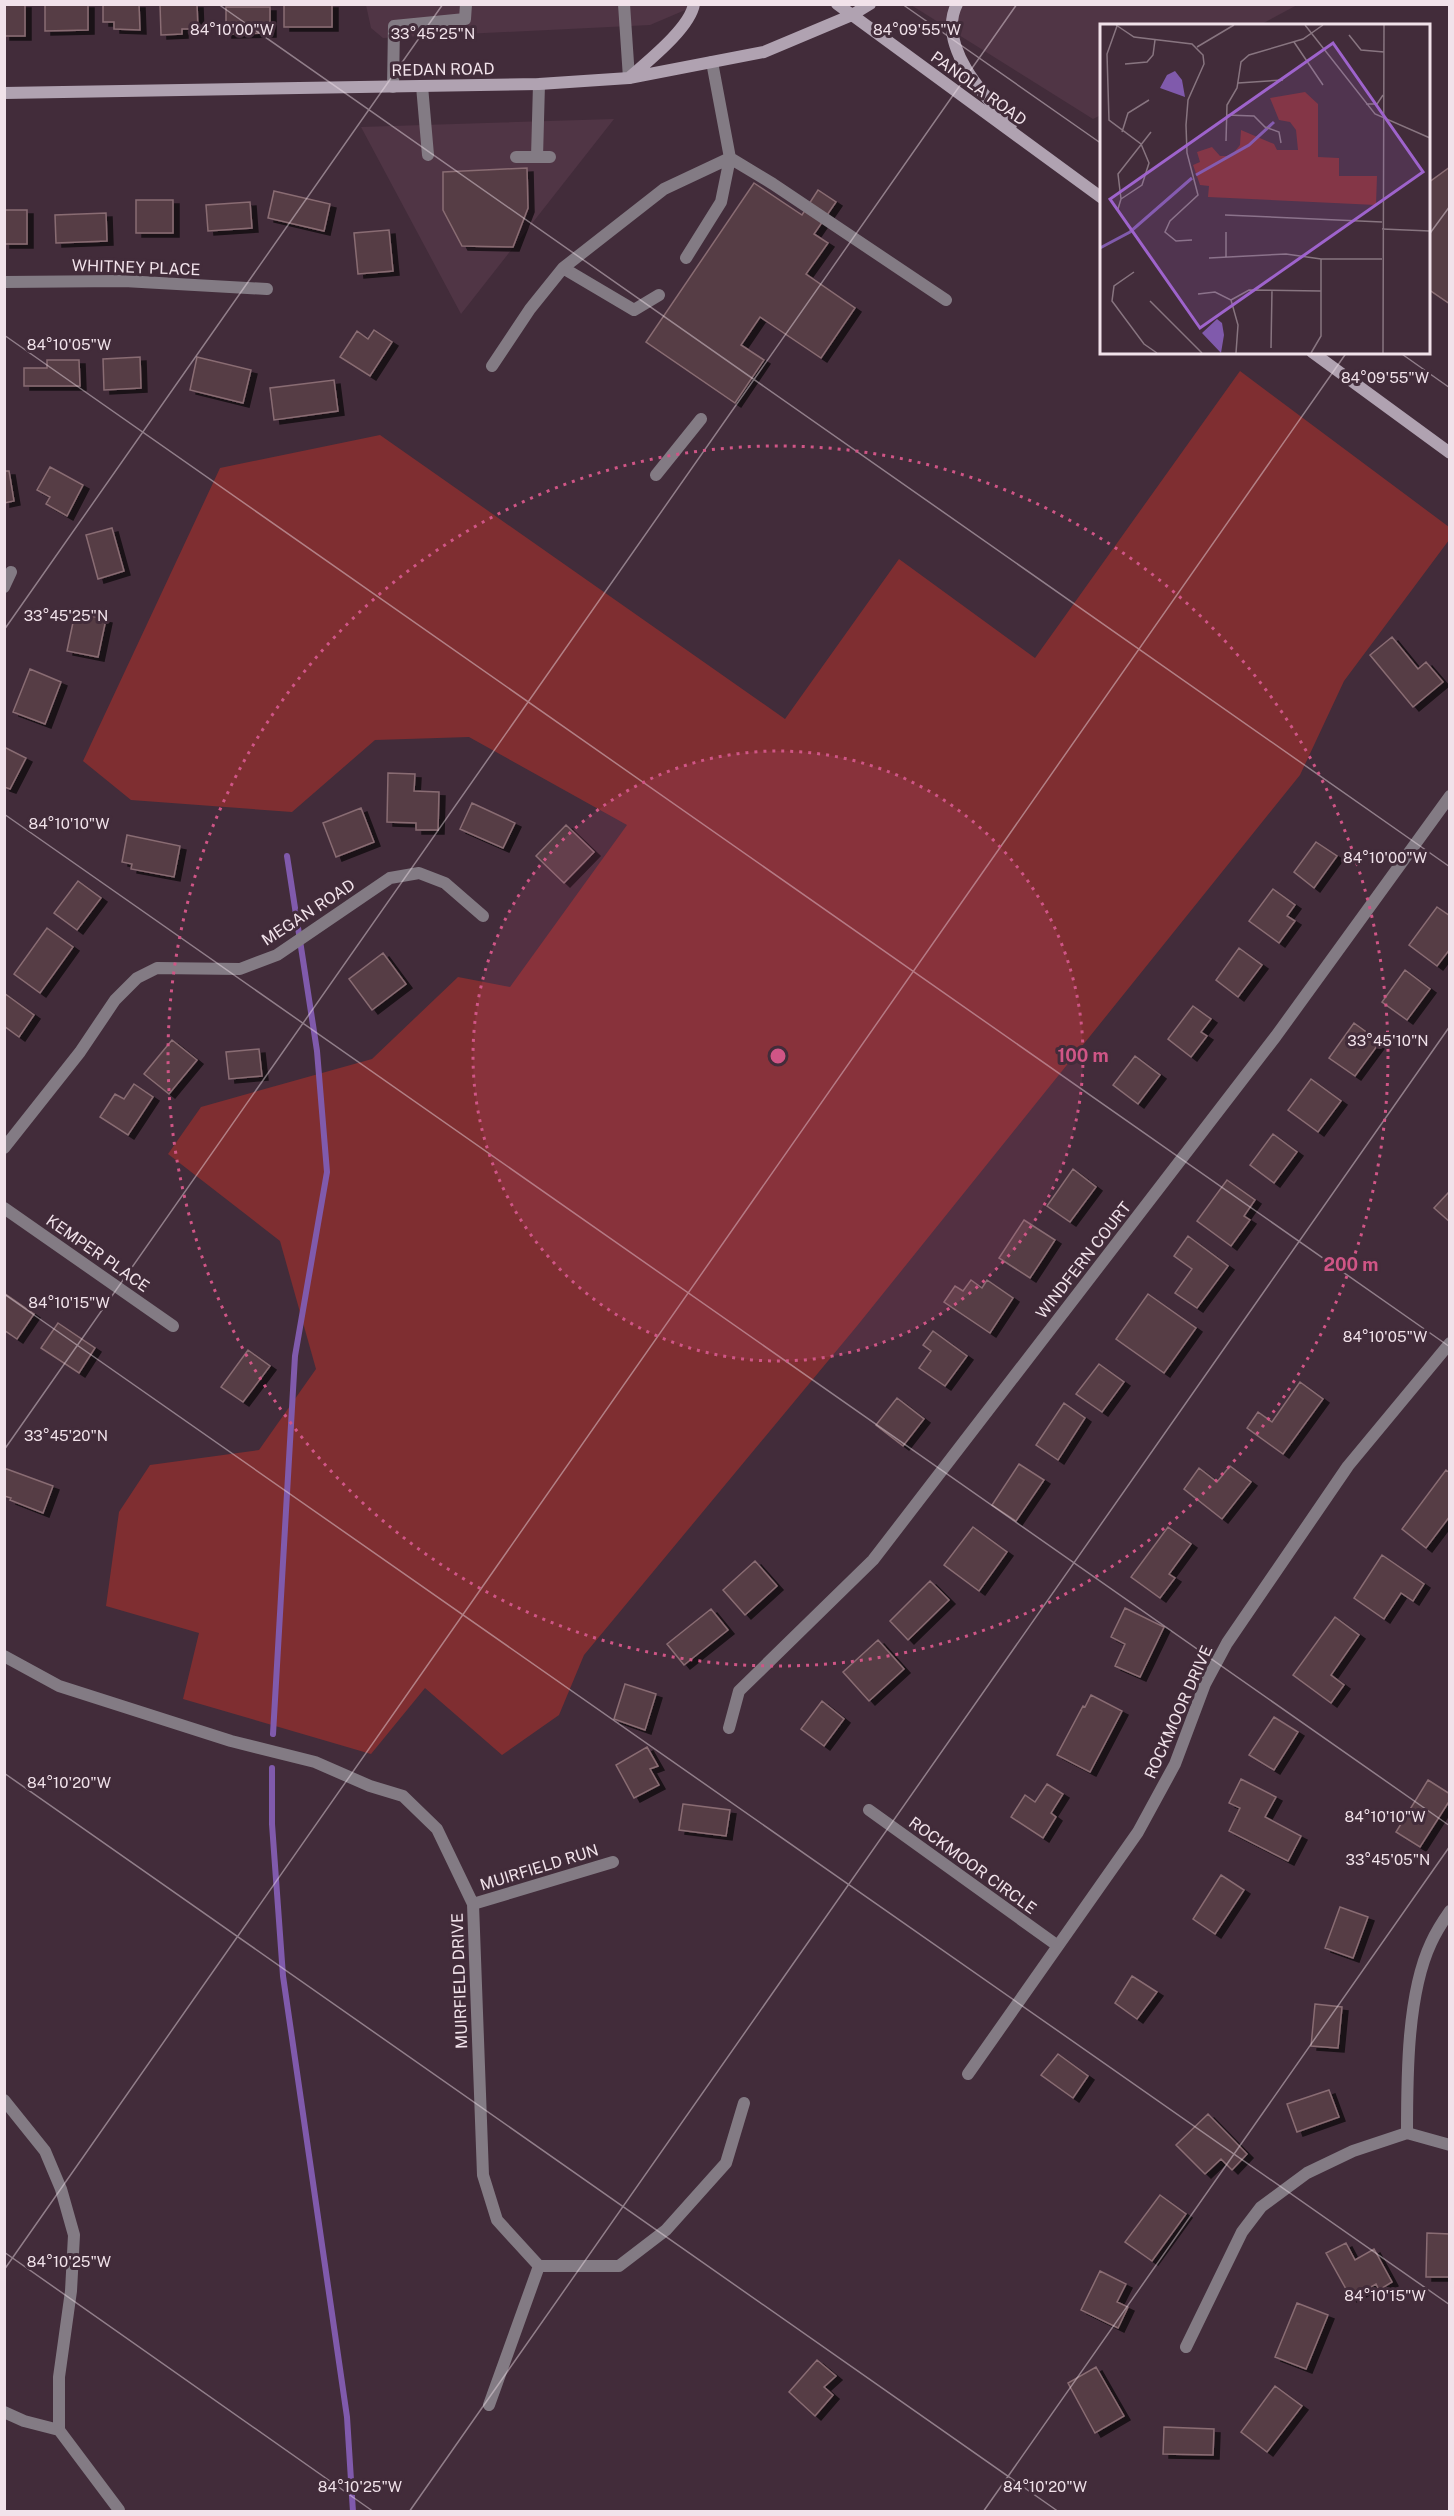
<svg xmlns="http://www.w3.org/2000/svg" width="1454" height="2516" viewBox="0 0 1454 2516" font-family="'Public Sans',sans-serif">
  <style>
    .built { fill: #503545 }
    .green { fill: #7f2e31 }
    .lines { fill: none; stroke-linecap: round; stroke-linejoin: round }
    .stream { stroke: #805aac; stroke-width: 6 }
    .building { fill: #573d44; stroke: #896c73; stroke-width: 1.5; filter: url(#shadow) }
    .service { stroke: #837b84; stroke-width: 12 }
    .minor { stroke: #837b84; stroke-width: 12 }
    .secondary { stroke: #b0a2b1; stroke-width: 12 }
    .ticks { fill: none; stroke: #f1e2ea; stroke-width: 1.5; stroke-opacity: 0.45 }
    .ring { fill: none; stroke: #d05586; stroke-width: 3; stroke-dasharray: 3 6 }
    .labels { text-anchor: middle; stroke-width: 6; stroke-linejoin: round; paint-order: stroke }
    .street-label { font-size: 16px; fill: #f1e2ea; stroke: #422c3a }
    .inset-river { fill: none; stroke: #805aac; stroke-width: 3 }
    .inset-road { fill: none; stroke: #887580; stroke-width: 1.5 }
    .view { fill: #9e63cc; fill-opacity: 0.15; stroke: #9e63cc; stroke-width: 3 }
    .inset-edge { fill: none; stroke: #f1e2ea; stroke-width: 3 }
    .ticks-label { font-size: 15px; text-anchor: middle; fill: #f1e2ea; stroke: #422c3a; stroke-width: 6; stroke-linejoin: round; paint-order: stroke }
    .centre { fill: #d05586; stroke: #422c3a; stroke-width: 3 }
    .ring-label { font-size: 18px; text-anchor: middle; font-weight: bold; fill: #d05586; stroke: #422c3a; stroke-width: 6; stroke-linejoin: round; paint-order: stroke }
  </style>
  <defs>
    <filter id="shadow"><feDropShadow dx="6" dy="4" stdDeviation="0" flood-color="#0009"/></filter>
  </defs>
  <rect width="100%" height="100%" fill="#422c3a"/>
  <path class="built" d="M366,5H697L650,25L383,38L371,28Z
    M911,5H1297L1260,25L1102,26L1101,115L1093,119Z
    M614,119L461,314L361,127Z"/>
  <path class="green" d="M1240,371L1449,527V540L1344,681L1300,775L857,1326L584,1655L559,1715L502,1755L425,1688L371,1754L183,1699L199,1633L106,1606L119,1512L150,1465L259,1450L316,1369L280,1241L168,1154L201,1107L372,1059L458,977L510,987L627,825L469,737L375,740L292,812L131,800L83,761L220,468L380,435L785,719L899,559L1035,658Z"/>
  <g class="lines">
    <path class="stream" d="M273,1734L295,1356L327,1172L317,1051L287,856
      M272,1768V1824L283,1976L347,2417L353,2512"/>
  </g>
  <path class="building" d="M4,4H25V36H4Z
    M45,4H88V30L45,31Z
    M103,4H139L140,30L114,29V22H103Z
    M160,4H197L198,29H182V34L161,35Z
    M284,4H332V27H284Z
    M226,7H270V33L226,34Z
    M1450,167V304L1428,289V183Z
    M527,168L528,208L513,247L462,246L443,210V172Z
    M754,183L802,215L818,190L836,202L814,234L828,243L806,274L855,308L821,358L760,317L741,345L764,360L735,403L646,342Z
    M274,191L330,204L324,231L268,218Z
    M136,200H173V233H136Z
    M250,202L252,228L208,231L206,205Z
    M4,210H27V244H4Z
    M106,213L107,241L56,243L55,215Z
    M389,230L393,271L358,274L354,233Z
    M374,330L392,342L370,376L340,357L357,331L368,339Z
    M140,357L141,388L104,390L103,359Z
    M197,357L251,370L243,403L190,390Z
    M47,360H79L80,386H24V368H47Z
    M334,380L338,411L274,420L270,388Z
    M50,467L83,485L67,516L46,504L50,497L37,490Z
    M4,471H9L14,501L4,503Z
    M112,528L124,571L98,579L86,535Z
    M75,613L106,619L98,657L67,651Z
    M1392,637L1418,669L1426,662L1443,682L1413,707L1370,655Z
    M30,669L61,682L45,724L13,712Z
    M4,747L26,758L10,789L4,787Z
    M388,773L415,774L414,791L439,792L438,830H416V823L387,822Z
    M472,803L515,823L503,848L460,829Z
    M361,808L374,842L336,857L323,823Z
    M566,825L594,852L564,883L536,856Z
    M127,835L180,846L174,877L131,869L132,864L122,862Z
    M1316,842L1337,856L1314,888L1294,872Z
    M78,881L101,898L77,930L54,913Z
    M1273,889L1295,905L1287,916L1295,921L1279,943L1249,921Z
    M1437,907L1450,916V949L1437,966L1409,945Z
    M47,928L73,947L40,993L14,974Z
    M1239,948L1262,965L1238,997L1216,980Z
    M383,953L406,984L372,1010L349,979Z
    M1405,970L1430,989L1407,1020L1382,1002Z
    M4,993L34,1015L19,1037L4,1026Z
    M1193,1006L1211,1019L1201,1032L1207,1036L1191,1057L1168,1039Z
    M1354,1023L1380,1042L1355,1076L1329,1058Z
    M172,1040L197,1060L169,1094L144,1074Z
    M259,1049L262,1076L229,1079L226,1052Z
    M1135,1056L1160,1075L1138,1104L1113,1085Z
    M1311,1079L1341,1101L1318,1132L1288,1110Z
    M134,1084L153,1097L128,1135L100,1117L115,1094L124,1099Z
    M1273,1134L1297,1152L1274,1183L1250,1165Z
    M1073,1169L1096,1187L1070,1222L1047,1206Z
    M1227,1180L1255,1200L1244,1216L1250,1220L1231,1246L1197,1221Z
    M1450,1191V1222L1434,1208Z
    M1024,1220L1055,1240L1030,1278L999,1258Z
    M1188,1236L1228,1266L1197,1308L1175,1293L1192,1269L1174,1256Z
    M971,1280L982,1288L987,1280L1013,1298L990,1333L944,1302L955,1286L963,1291Z
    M4,1293L34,1314L17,1339L4,1330Z
    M1148,1294L1196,1328L1164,1373L1116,1339Z
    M58,1323L95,1348L79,1373L41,1348Z
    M933,1331L967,1356L945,1386L919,1368L931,1351L923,1345Z
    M248,1350L270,1366L243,1402L221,1387Z
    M1099,1364L1124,1382L1102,1412L1076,1394Z
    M1300,1382L1323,1399L1283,1454L1247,1428L1258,1412L1272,1422Z
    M897,1398L924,1419L903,1446L876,1425Z
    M1064,1403L1085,1418L1058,1460L1036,1445Z
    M1019,1464L1044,1480L1016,1521L992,1505Z
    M1230,1466L1251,1482L1222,1519L1184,1489L1199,1468L1217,1482Z
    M4,1468L53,1486L43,1513L10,1500L11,1498L4,1496Z
    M1446,1470L1450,1473V1516L1426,1548L1402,1529Z
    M973,1527L1007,1552L979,1591L944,1565Z
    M1168,1527L1191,1544L1169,1574L1175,1578L1160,1598L1131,1577Z
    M1382,1555L1424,1584L1413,1601L1401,1593L1384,1619L1354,1598Z
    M755,1561L777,1586L745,1615L723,1590Z
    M930,1581L949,1600L908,1640L890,1621Z
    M1125,1608L1164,1627L1140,1677L1115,1666L1125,1644L1111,1637Z
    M711,1609L728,1630L684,1665L667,1644Z
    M1335,1617L1359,1635L1331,1675L1344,1685L1331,1703L1293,1675Z
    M878,1640L904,1669L869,1701L843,1672Z
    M625,1684L656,1694L645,1730L614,1719Z
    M1091,1695L1122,1711L1090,1772L1057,1755L1083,1706L1085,1707Z
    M822,1701L844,1719L824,1746L801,1729Z
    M1274,1717L1298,1732L1274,1770L1249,1755Z
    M647,1747L658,1766L650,1769L659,1785L634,1798L616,1765Z
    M1241,1779L1276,1797L1265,1817L1301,1836L1288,1861L1229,1831L1240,1808L1229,1803Z
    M1428,1780L1450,1794V1800L1420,1847L1396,1832Z
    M1047,1784L1063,1794L1051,1813L1056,1817L1043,1838L1011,1817L1025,1795L1035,1802Z
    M683,1804L730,1810L726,1836L679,1830Z
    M1221,1875L1244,1890L1215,1934L1193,1919Z
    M1340,1907L1368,1917L1353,1958L1325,1948Z
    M1132,1976L1157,1992L1137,2019L1115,2003Z
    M1315,2004L1342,2007L1338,2048L1311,2046Z
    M1058,2054L1088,2076L1073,2098L1041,2075Z
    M1329,2090L1339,2117L1297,2132L1287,2104Z
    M1208,2114L1247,2154L1232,2170L1221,2159L1205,2174L1176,2145Z
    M1160,2195L1186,2214L1152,2261L1125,2242Z
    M1427,2233L1450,2234V2277H1426Z
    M1346,2243L1355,2260L1374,2249L1392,2282L1379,2290L1376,2284L1351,2298L1326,2253Z
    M1100,2271L1126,2284L1117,2302L1128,2307L1118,2328L1081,2310Z
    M1297,2303L1328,2315L1306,2369L1275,2357Z
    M817,2360L836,2376L824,2387L833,2395L815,2416L789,2392Z
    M1096,2367L1124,2416L1095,2433L1068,2383Z
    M1275,2386L1302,2406L1267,2452L1241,2432Z
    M1164,2427L1214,2429L1213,2455L1163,2454Z"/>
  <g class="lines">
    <path class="service" d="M624,4L629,78
      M422,86L428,155
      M393,87L394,26L465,19L466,4
      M516,157H550
      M537,157L539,84
      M686,258L721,202L730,158L773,184L946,300
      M563,268L634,310L659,295
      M492,366L530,309L563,268L664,189L730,158L712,62
      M656,475L701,419"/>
    <path class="minor" d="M4,282L124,281L267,289
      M4,587L11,572
      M4,1148L80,1052L115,1000L137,978L157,968L240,969L277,955L390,878L419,873L445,883L483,916
      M4,1208L173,1326
      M4,1656L59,1686L231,1741L315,1762L370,1786L403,1796L437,1829L473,1904L483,2175L497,2220L539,2266H619L666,2230L726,2163L744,2103
      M729,1728L739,1691L873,1560L1276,1036L1450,796
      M869,1810L1058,1946
      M473,1904L613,1862
      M968,2074L1138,1832L1175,1764L1205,1684L1227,1643L1348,1466L1450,1343
      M4,2100L45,2151L61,2189L74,2235L71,2291L59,2377V2430
      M1407,2133C1407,2077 1407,1994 1431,1943C1436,1932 1443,1921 1450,1911
      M1186,2347L1242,2232L1261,2207L1307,2173L1353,2151L1407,2133L1450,2145
      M489,2405L539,2266
      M4,2412L24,2421L59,2430L119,2510"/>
    <path class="secondary" d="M837,4L1102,198
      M957,4C936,45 985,97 1011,125
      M630,77C648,61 690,28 694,4
      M4,93L539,84L629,78L764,52L852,15L870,4
      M1312,352L1450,453"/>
  </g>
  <path class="ticks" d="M218,4L1450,867M902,4L1102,144M1428,236L1450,206M4,335L1450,1347M1399,352L1450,388M4,630L443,4M4,814L1450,1826M4,1294L1450,2305M4,1450L1017,4M4,1773L1059,2512M4,2252L374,2512M4,2270L1347,352M409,2512L1450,1026M983,2512L1450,1846"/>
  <circle cx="778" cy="1056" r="305" fill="#d05586" fill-opacity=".12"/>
  <g class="ring">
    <circle cx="778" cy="1056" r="305"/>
    <circle cx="778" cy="1056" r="610"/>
  </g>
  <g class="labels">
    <g class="street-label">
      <text transform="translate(443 69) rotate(-1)" y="6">REDAN ROAD</text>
      <text transform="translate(979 88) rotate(36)" y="6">PANOLA ROAD</text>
      <text transform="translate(136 267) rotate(2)" y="6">WHITNEY PLACE</text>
      <text transform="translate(308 912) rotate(-33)" y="6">MEGAN ROAD</text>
      <text transform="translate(98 1253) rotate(35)" y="6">KEMPER PLACE</text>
      <text transform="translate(1083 1260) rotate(-52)" y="6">WINDFERN COURT</text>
      <text transform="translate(1178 1712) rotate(-66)" y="6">ROCKMOOR DRIVE</text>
      <text transform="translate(973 1865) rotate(36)" y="6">ROCKMOOR CIRCLE</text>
      <text transform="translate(539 1867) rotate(-17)" y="6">MUIRFIELD RUN</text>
      <text transform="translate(459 1981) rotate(-92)" y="6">MUIRFIELD DRIVE</text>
    </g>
  </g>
  <g transform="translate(1100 24)">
    <rect width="330" height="330" fill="#422c3a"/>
    <path d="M205,68L218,80V133L239,134V152H277L276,181L108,173L109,162L100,161L93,141L100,138L97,128L112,123L120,132H131L140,121L141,106L174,120L177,126H198L196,106L190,98L179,96L170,74Z" fill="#7f2e31"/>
    <path d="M75,47L82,56L85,73L60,64L67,51ZM117,295L122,299L124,311L121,329L102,309Z" fill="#805aac"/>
    <path class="inset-river" d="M96,151L149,121L174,98M0,224L30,208L92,154"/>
    <path class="inset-road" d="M16,1L34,13L92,20L103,31L104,40L88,76L86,101L87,129L98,171L70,197L65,208L76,217L92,216M205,1L275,90L330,114M17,2L7,30L9,96L41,120L49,139L42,161L21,175M249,11L261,26L284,28M194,18L223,61M97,23L134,1M25,40L47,38L53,31L55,16M138,59L183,56M266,80H277L283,71M126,91L154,92L165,103L179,108L181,119M22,108L28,89L49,76M126,117L127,81L137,64L141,38L149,31L203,15L223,1M18,185L21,175L18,150L51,108M125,191L282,198M282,205L330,207M109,234L186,230L221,235H282M126,234V208M34,248L14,262L12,277L44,320L57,329M98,270L115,268L131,276L138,301L136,329M131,276L149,266L221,267M50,277L102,329M171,324L172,266M211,329L221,312V235M283,329L284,1"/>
    <path class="view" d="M233,19L323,148L100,304L10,175Z"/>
    <rect width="330" height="330" class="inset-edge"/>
  </g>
  <g class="ticks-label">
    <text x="232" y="35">84°10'00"W</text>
    <text x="917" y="35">84°09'55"W</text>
    <text x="433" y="39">33°45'25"N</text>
    <text x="69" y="350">84°10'05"W</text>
    <text x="1385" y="383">84°09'55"W</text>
    <text x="66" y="621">33°45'25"N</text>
    <text x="69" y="829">84°10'10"W</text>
    <text x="1385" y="863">84°10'00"W</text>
    <text x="1388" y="1046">33°45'10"N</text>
    <text x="69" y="1308">84°10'15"W</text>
    <text x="1385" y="1342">84°10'05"W</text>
    <text x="66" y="1441">33°45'20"N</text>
    <text x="69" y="1788">84°10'20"W</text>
    <text x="1385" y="1822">84°10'10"W</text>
    <text x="1388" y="1865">33°45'05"N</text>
    <text x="69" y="2267">84°10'25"W</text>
    <text x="1385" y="2301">84°10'15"W</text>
    <text x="360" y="2492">84°10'25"W</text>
    <text x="1045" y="2492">84°10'20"W</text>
  </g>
  <circle cx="778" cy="1056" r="9" class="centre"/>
  <g class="ring-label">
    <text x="1083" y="1062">100 m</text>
    <text x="1351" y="1271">200 m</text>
  </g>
  <rect width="1454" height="2516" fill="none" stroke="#f1e2ea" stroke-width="12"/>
</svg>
